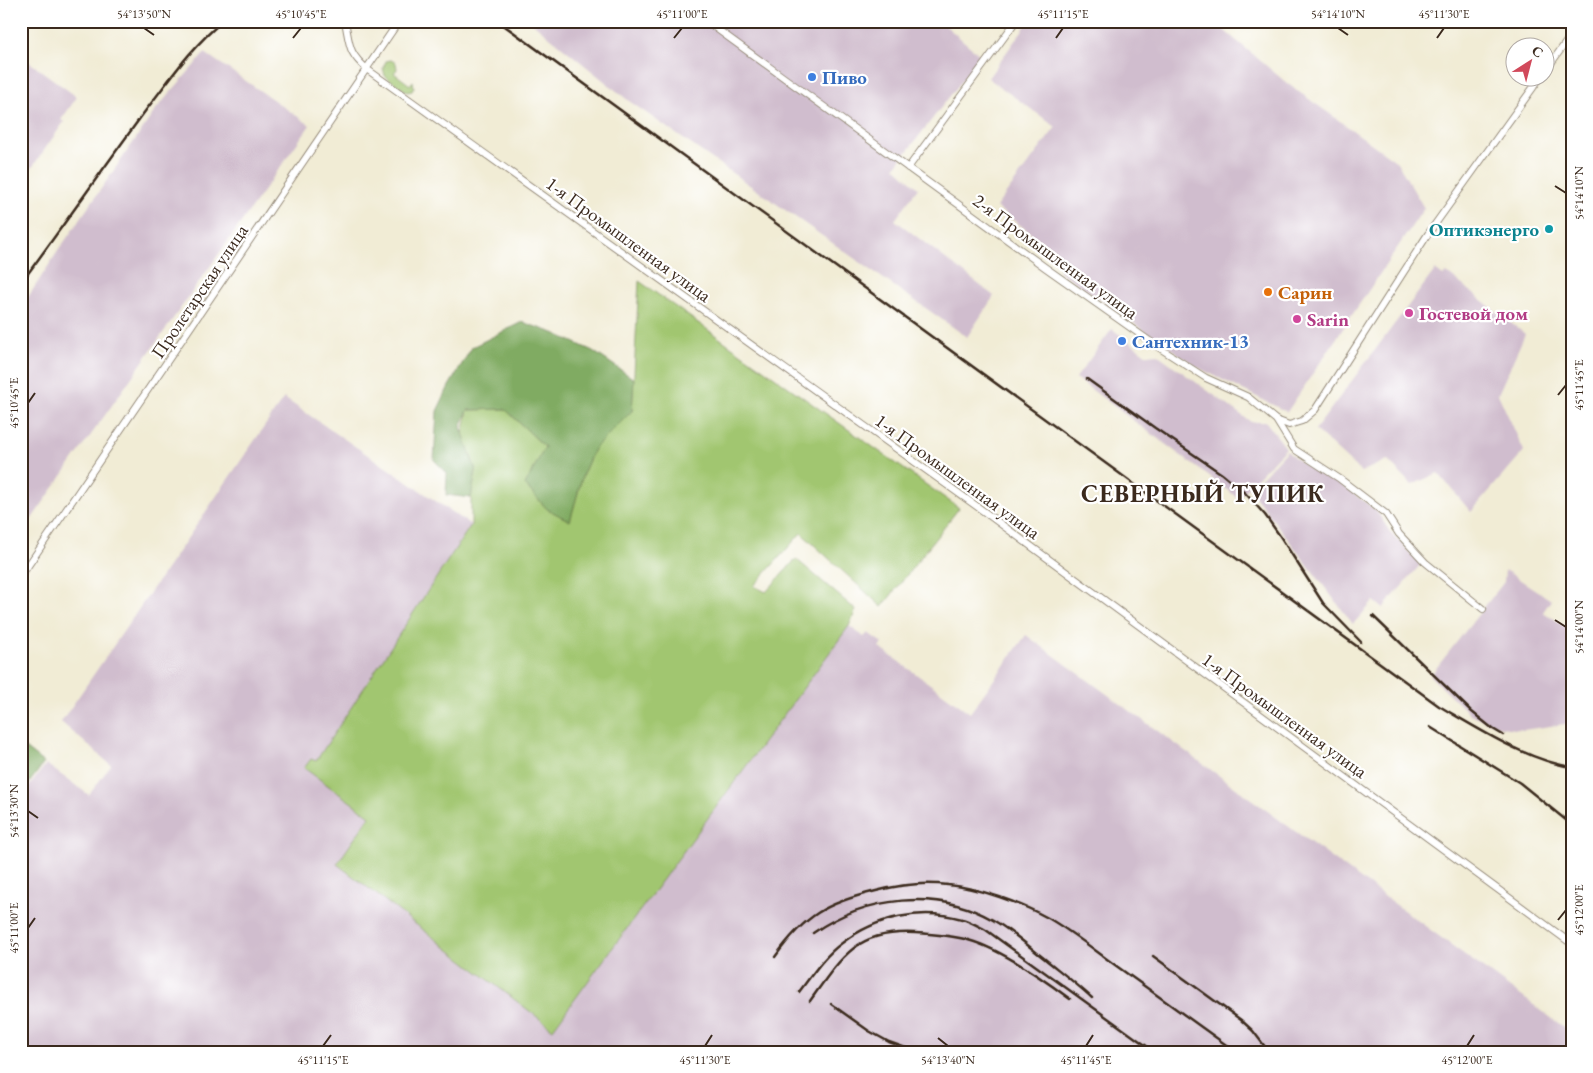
<svg xmlns="http://www.w3.org/2000/svg" width="1593" height="1073" viewBox="0 0 1593 1073" font-family="'EB Garamond',serif">
  <style>
    .industrial { fill: #d0bdce }
    .green { fill: #a1c670; stroke: #6e7847 }
    .forest { fill: #80ab62; stroke: #5e6a40 }
    .lines { fill: none; stroke-linecap: round; stroke-linejoin: round }
    .minor-casing { stroke: #968b7a; stroke-width: 8 }
    .minor { stroke: #fff; stroke-width: 6 }
    .rail { stroke: #3b2a1e; stroke-width: 2.5 }
    .ticks { fill: none; stroke: #3b2a1e; stroke-width: 2 }
    .shop-dot { fill: #3f7fe0; stroke: #fff; stroke-width: 2 }
    .culture-dot { fill: #0f9aa8; stroke: #fff; stroke-width: 2 }
    .food-dot { fill: #e8710a; stroke: #fff; stroke-width: 2 }
    .hotel-dot { fill: #d1479c; stroke: #fff; stroke-width: 2 }
    .labels { text-anchor: middle; stroke-width: 4.5; stroke-linejoin: round; paint-order: stroke }
    .shop-label { font-size: 19px; font-weight: bold; fill: #366cbe; stroke: #fff; text-anchor: start }
    .culture-label { font-size: 19px; font-weight: bold; fill: #0d838f; stroke: #fff; text-anchor: end }
    .street-label { font-size: 19px; fill: #3b2a1e; stroke: #fff }
    .food-label { font-size: 19px; font-weight: bold; fill: #c56008; stroke: #fff; text-anchor: start }
    .hotel-label { font-size: 19px; font-weight: bold; fill: #b23c85; stroke: #fff; text-anchor: start }
    .district-label { font-size: 24px; font-weight: bold; letter-spacing: 1px; fill: #3b2a1e; stroke: #fff }
    .neatline { fill: none; stroke: #3b2a1e; stroke-width: 2 }
    .ticks-label { font-size: 12px; text-anchor: middle; fill: #3b2a1e }
  </style>
  <rect width="100%" height="100%" fill="#fff"/>
  <filter id="ink" filterUnits="userSpaceOnUse"><feTurbulence type="fractalNoise" baseFrequency=".02" numOctaves="2"/><feDisplacementMap in="SourceGraphic" scale="10" xChannelSelector="R" yChannelSelector="G"/><feConvolveMatrix kernelMatrix="1 2 1 2 8 2 1 2 1" color-interpolation-filters="sRGB"/></filter>
  <filter id="wash" filterUnits="userSpaceOnUse"><feTurbulence type="fractalNoise" baseFrequency=".0096" numOctaves="4" result="noise"/><feDisplacementMap in="SourceGraphic" scale="20" xChannelSelector="R" yChannelSelector="G"/><feGaussianBlur stdDeviation="1.12" result="paint"/><feColorMatrix in="noise" values="0 0 0 0 0 0 0 0 0 0 0 0 0 0 0 0 0 1.4 0 .05"/><feComposite in="paint" operator="in"/></filter>
  <g filter="url(#wash)">
    <rect width="100%" height="100%" fill="#f1ecd5"/>
    <path class="industrial" d="M530,21H940L981,56L895,167L918,188L895,220L994,296L967,337L629,101Z
      M1029,21H1213L1288,84L1397,162L1424,208L1287,412L1197,367L1059,271L1060,255L996,207L1056,127L988,78Z
      M205,53L310,125L21,534V308L58,251L157,108Z
      M21,56L77,97L61,120L64,122L21,183Z
      M1435,270L1443,276L1447,273L1525,334L1498,394L1524,451L1471,512L1438,473L1412,485L1387,460L1361,472L1315,430Z
      M1112,329L1147,355L1157,354L1251,422H1266L1286,448L1238,498L1076,378Z
      M284,398L471,525L316,761L304,768L370,816L553,1029L849,626L864,637L868,633L882,643L880,648L970,713L1026,635L1572,1033V1052H21V797L46,764L89,795L111,765L61,722Z
      M1287,450L1296,459L1327,479L1332,478L1376,510L1390,532L1421,564L1383,608L1374,601L1353,624L1250,490Z
      M1505,570L1551,600L1543,612L1572,630V723L1523,730L1501,727L1470,714L1430,676L1504,582Z"/>
    <path class="green" d="M391,60L396,63L397,69L394,73L410,85L413,81L414,87L412,91L407,92L385,76L383,68L386,61Z
      M639,281L959,508L882,607L801,533L754,586L766,592L796,559L856,610L849,626L553,1029L337,864L370,816L304,768L311,759L316,761L471,525V498L476,471L463,434L468,410L505,409L545,447L570,521L583,474L594,449L632,411Z"/>
    <path class="forest" d="M522,322L554,333L593,351L634,379L632,411L594,449L583,474L570,521L547,509L525,485L545,447L505,409L468,410L461,427L476,471L471,498L446,495L447,473L434,460L437,411L449,386L472,347Z
      M21,745L44,763L21,794Z"/>
  </g>
  <g filter="url(#ink)">
    <g class="lines">
      <defs>
        <path id="minor" d="M345,21C350,46 348,53 368,70L975,505L1572,944
          M706,21L1046,268L1158,347L1206,378L1248,397L1276,420L1289,425L1302,421L1315,410L1428,234L1540,78
          M1546,70L1572,34
          M908,168L1016,21
          M1276,420L1294,449L1340,479L1386,514L1399,534L1425,562L1483,609
          M21,576L399,21"/>
      </defs>
      <use href="#minor" class="minor-casing"/>
      <use href="#minor" class="minor"/>
      <path class="rail" d="M498,21L1439,706C1477,728 1528,761 1572,767
        M21,283C63,226 104,167 146,110C170,79 192,46 223,21
        M1087,379L1155,428L1222,474L1246,494L1265,515L1280,536L1323,603L1361,642
        M1373,616L1472,712L1493,729L1503,735
        M1430,727L1520,783L1572,825
        M813,933C865,896 938,888 993,920C1012,931 1028,946 1045,959C1061,972 1077,984 1092,998
        M1153,956L1241,1020L1253,1031L1269,1052
        M775,957C805,915 826,903 876,891C899,885 925,882 948,885C979,888 1021,903 1048,918C1074,933 1098,953 1122,970C1160,997 1198,1025 1236,1052
        M799,992C812,975 824,956 842,943C876,917 921,907 962,919C970,921 978,926 986,930L1155,1052
        M810,1001C823,983 836,962 854,948C872,934 894,932 915,933C933,934 951,935 968,940C1001,949 1042,978 1070,999
        M831,1004L869,1031L889,1042L917,1052"/>
    </g>
  </g>
  <path class="ticks" d="M144,28L154,35M1338,28L1348,35M293,38L301,28M674,38L682,28M1056,38L1063,28M1437,38L1444,28M1555,186L1566,193M1558,395L1566,385M28,403L35,393M1555,620L1566,627M28,811L38,818M1558,920L1566,910M28,928L35,918M938,1038L948,1046M323,1046L331,1035M705,1046L712,1035M1086,1046L1093,1035M1467,1046L1474,1035"/>
  <g class="shop-dot">
    <circle cx="812" cy="77" r="5"/>
    <circle cx="1122" cy="341" r="5"/>
  </g>
  <circle class="culture-dot" cx="1549" cy="229" r="5"/>
  <circle class="food-dot" cx="1268" cy="292" r="5"/>
  <g class="hotel-dot">
    <circle cx="1409" cy="313" r="5"/>
    <circle cx="1297" cy="319" r="5"/>
  </g>
  <g class="labels">
    <g class="shop-label">
      <text x="822" y="84">Пиво</text>
      <text x="1132" y="348">Сантехник-13</text>
    </g>
    <g class="culture-label">
      <text x="1539" y="236">Оптикэнерго</text>
    </g>
    <g class="street-label">
      <text transform="translate(629 239) rotate(36)" y="7">1-я Промышленная улица</text>
      <text transform="translate(1056 256) rotate(36)" y="7">2-я Промышленная улица</text>
      <text transform="translate(199 291) rotate(-56)" y="7">Пролетарская улица</text>
      <text transform="translate(958 476) rotate(36)" y="7">1-я Промышленная улица</text>
      <text transform="translate(1285 715) rotate(36)" y="7">1-я Промышленная улица</text>
    </g>
    <g class="food-label">
      <text x="1278" y="299">Сарин</text>
    </g>
    <g class="hotel-label">
      <text x="1419" y="320">Гостевой дом</text>
      <text x="1307" y="326">Sarin</text>
    </g>
    <g class="district-label">
      <text x="1203" y="502">СЕВЕРНЫЙ ТУПИК</text>
    </g>
  </g>
  <rect width="1593" height="1073" fill="none" stroke="#fff" stroke-width="55"/>
  <g transform="translate(1530 62) rotate(36)"><circle r="24" fill="#ffffff" stroke="#b1aaa5"/>
  <path d="M0-4L9 19L0 12L-9 19Z" fill="#d1495b"/>
  <text y="-8" font-size="14" font-weight="bold" text-anchor="middle" fill="#3b2a1e">С</text>
  </g>
  <rect x="28" y="28" width="1538" height="1018" class="neatline"/>
  <g class="ticks-label">
    <text x="144" y="18">54°13'50"N</text>
    <text x="301" y="18">45°10'45"E</text>
    <text x="682" y="18">45°11'00"E</text>
    <text x="1063" y="18">45°11'15"E</text>
    <text x="1338" y="18">54°14'10"N</text>
    <text x="1444" y="18">45°11'30"E</text>
    <text transform="translate(1579 193) rotate(-90)" y="4">54°14'10"N</text>
    <text transform="translate(1579 385) rotate(-90)" y="4">45°11'45"E</text>
    <text transform="translate(14 403) rotate(-90)" y="4">45°10'45"E</text>
    <text transform="translate(1579 627) rotate(-90)" y="4">54°14'00"N</text>
    <text transform="translate(14 811) rotate(-90)" y="4">54°13'30"N</text>
    <text transform="translate(1579 910) rotate(-90)" y="4">45°12'00"E</text>
    <text transform="translate(14 928) rotate(-90)" y="4">45°11'00"E</text>
    <text x="323" y="1064">45°11'15"E</text>
    <text x="705" y="1064">45°11'30"E</text>
    <text x="948" y="1064">54°13'40"N</text>
    <text x="1086" y="1064">45°11'45"E</text>
    <text x="1467" y="1064">45°12'00"E</text>
  </g>
</svg>
